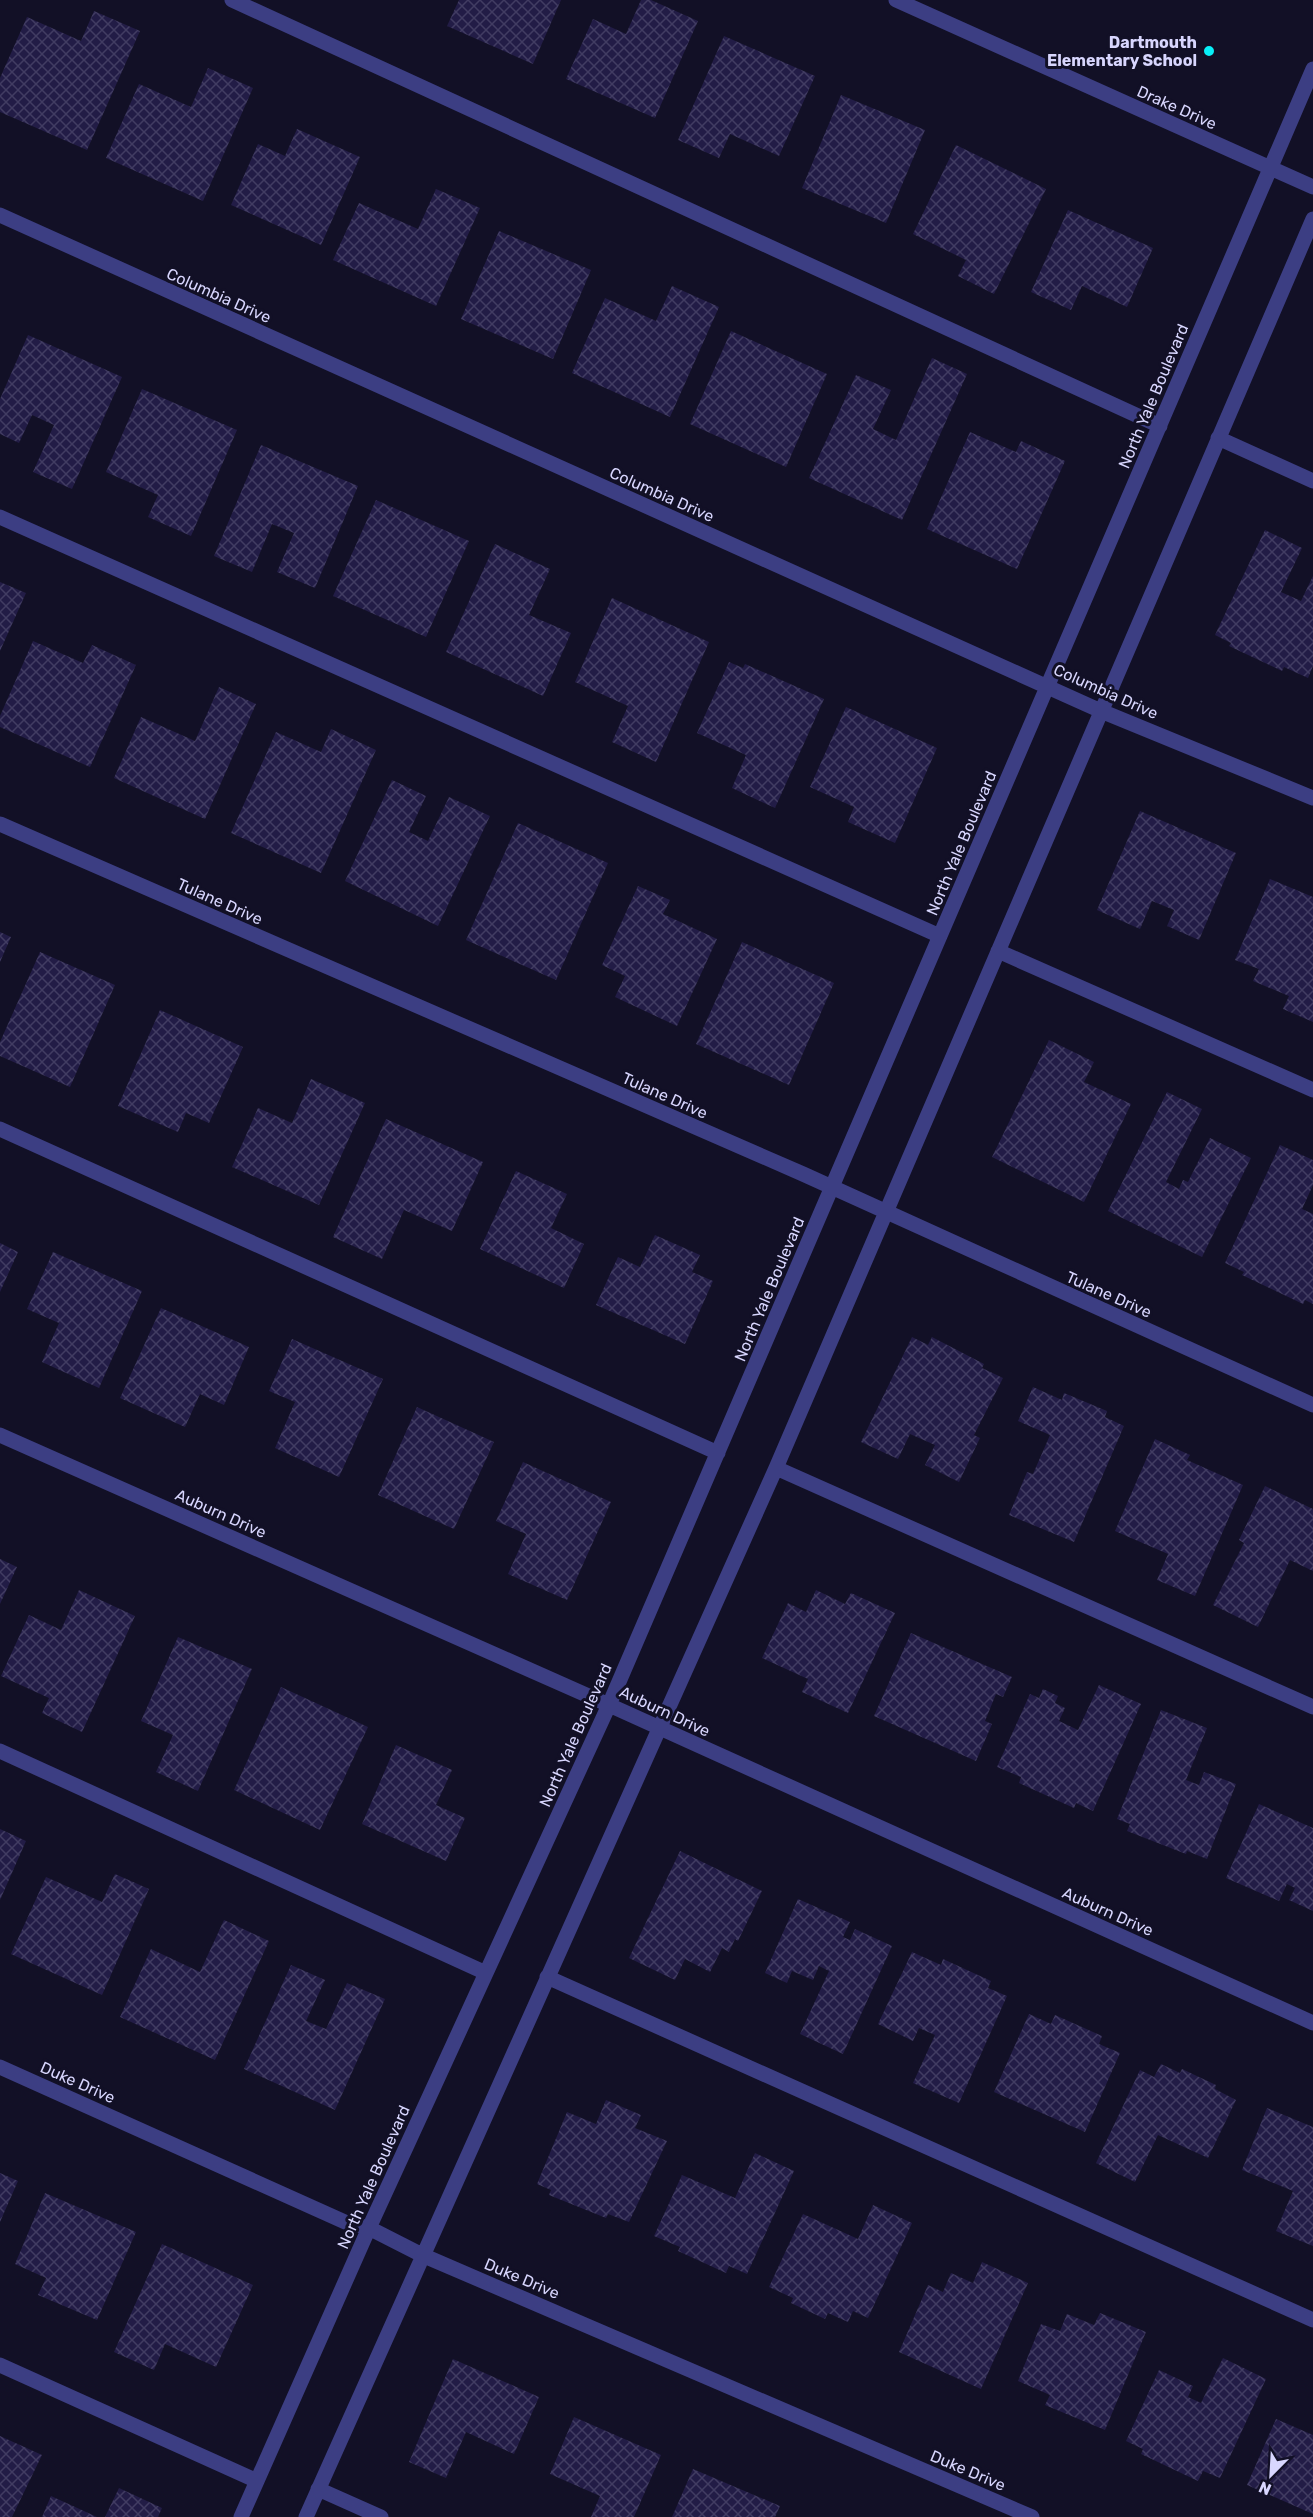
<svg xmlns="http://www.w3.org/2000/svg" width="1313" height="2517" viewBox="0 0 1313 2517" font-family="Rubik,sans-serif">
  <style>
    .building { fill: url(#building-cross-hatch) }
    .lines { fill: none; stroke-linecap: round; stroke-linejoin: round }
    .minor { stroke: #3c3e83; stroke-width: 15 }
    .poi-dot { fill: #08eff8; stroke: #121026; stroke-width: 2 }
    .labels { text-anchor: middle; stroke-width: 6; stroke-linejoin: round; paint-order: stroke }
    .poi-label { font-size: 16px; font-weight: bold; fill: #d8d6fe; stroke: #121026; text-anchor: end }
    .street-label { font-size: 16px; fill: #d8d6fe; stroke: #121026 }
  </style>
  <defs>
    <pattern id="building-cross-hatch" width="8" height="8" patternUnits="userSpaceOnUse" patternTransform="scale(1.5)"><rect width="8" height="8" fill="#221c46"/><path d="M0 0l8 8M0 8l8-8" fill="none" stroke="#413c62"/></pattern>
  </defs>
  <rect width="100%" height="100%" fill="#121026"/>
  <path class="building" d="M459,0H561L533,64L447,26Z
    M641,0H651L698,21L655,118L566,79L593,19L626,34Z
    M94,11L140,31L87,150L0,112V78L27,17L81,41Z
    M724,36L815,76L779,156L730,134L719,158L678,140Z
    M208,68L253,88L203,201L106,158L139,84L191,107Z
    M841,95L925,130L886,223L802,188Z
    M297,129L360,157L321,245L231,205L258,144L285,156Z
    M956,145L1046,189L994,294L958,276L966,260L913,234Z
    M436,189L480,208L436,306L333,260L359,203L418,229Z
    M1068,210L1153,248L1127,307L1082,286L1071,310L1031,292Z
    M499,231L591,270L553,359L461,319Z
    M672,286L719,307L670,417L572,373L605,298L656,321Z
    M731,331L827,374L786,467L690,424Z
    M28,335L122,377L72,489L33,472L54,425L32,415L19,443L0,434V399Z
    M932,358L967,374L902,520L809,478L856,375L891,390L873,429L896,440Z
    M142,389L237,430L191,536L148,517L158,495L106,472Z
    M970,432L1016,452L1021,441L1065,461L1017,569L927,529Z
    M261,445L358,486L315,588L277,572L294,533L272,524L252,572L214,556Z
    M376,500L469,541L426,637L333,596Z
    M1265,530L1302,548L1281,592L1301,601L1313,576V666L1308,678L1284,667L1282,671L1229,646L1231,643L1215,635Z
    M495,544L550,569L529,615L571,633L543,696L446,652Z
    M0,582L26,593L0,651Z
    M612,598L709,642L656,762L612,742L628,706L575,682Z
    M33,641L83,663L92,645L136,665L90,767L0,727V716Z
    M729,662L743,668L745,664L824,699L775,808L732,788L746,755L697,733Z
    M219,687L256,704L205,819L114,778L141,717L195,741Z
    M846,707L937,748L895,843L848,822L854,807L810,787Z
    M331,729L376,750L321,873L231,833L276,732L321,752Z
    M392,780L426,796L409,832L428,841L449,797L490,816L438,926L345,881Z
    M1140,811L1236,853L1199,940L1167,926L1174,910L1152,901L1140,929L1097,910Z
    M518,823L608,863L556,980L466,940Z
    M1270,879L1313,897V1022L1283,1009L1289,996L1253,981L1259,969L1235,960Z
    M638,886L670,900L663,914L717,939L677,1026L615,997L625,976L602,965Z
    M0,932L11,937L0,962Z
    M742,942L834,983L789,1085L696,1044Z
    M40,952L115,985L70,1087L0,1056V1042Z
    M160,1010L243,1047L209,1123L186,1113L178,1132L118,1106Z
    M1049,1040L1094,1062L1084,1082L1131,1104L1084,1202L992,1157Z
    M311,1079L365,1103L319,1205L232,1167L258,1108L292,1123Z
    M1167,1092L1202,1109L1166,1182L1179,1189L1183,1180L1188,1182L1210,1138L1251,1158L1202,1257L1108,1211Z
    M386,1119L483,1162L452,1231L404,1210L382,1259L333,1237Z
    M1280,1145L1313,1160V1185L1302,1209L1313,1214V1304L1305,1300L1303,1304L1242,1275L1244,1272L1225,1263Z
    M516,1171L567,1194L551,1228L584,1244L564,1288L480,1249Z
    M655,1235L700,1255L692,1272L713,1281L685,1344L596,1305L618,1257L640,1267Z
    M0,1243L18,1252L0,1292Z
    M53,1252L142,1291L99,1388L42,1362L59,1323L27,1309Z
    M161,1308L249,1347L224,1405L200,1394L185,1427L120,1398Z
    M912,1337L928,1345L932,1337L984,1364L982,1368L1003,1378L974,1435L980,1438L959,1482L925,1465L935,1445L910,1434L898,1459L861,1442Z
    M292,1339L383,1379L339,1477L275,1448L295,1402L269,1391Z
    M1033,1387L1062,1400L1064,1393L1107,1411L1105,1417L1124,1426L1074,1542L1009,1515L1027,1472L1033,1474L1050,1435L1018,1421Z
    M417,1407L494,1442L454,1529L378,1495Z
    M1155,1439L1190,1455L1187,1460L1243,1485L1195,1596L1157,1580L1168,1554L1115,1531Z
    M523,1462L611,1502L567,1600L508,1574L526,1534L496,1521Z
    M1265,1486L1313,1509V1571L1290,1560L1258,1627L1213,1605L1244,1543L1239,1540Z
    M0,1559L17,1567L0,1604Z
    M79,1590L135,1616L82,1732L42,1713L49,1698L1,1676L29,1615L61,1630Z
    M816,1590L845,1604L851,1593L895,1613L848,1713L802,1692L808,1679L762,1658L788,1603L806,1612Z
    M911,1633L1012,1677L1003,1697L996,1694L985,1721L992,1724L976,1761L874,1716Z
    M178,1637L252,1669L198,1791L156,1772L173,1735L141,1721Z
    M1099,1685L1141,1704L1093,1811L1076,1803L1074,1808L1019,1783L1021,1777L997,1767L1030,1694L1039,1698L1043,1689L1058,1696L1055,1703L1065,1708L1059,1721L1078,1730Z
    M281,1687L368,1727L320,1830L234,1790Z
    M1161,1710L1207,1728L1186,1780L1199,1785L1204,1772L1236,1784L1207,1859L1187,1851L1186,1854L1127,1831L1130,1824L1117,1819Z
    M396,1745L452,1770L436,1805L465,1818L446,1861L362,1824Z
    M1259,1804L1313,1828V1911L1289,1900L1295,1888L1287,1884L1279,1901L1226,1878Z
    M0,1829L26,1841L0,1900Z
    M680,1851L762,1891L738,1941L735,1939L729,1952L722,1948L710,1972L685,1959L675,1980L629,1958Z
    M115,1874L149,1889L102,1995L11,1954L46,1877L102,1902Z
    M798,1899L850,1922L843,1937L850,1940L855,1929L892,1946L843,2054L800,2034L829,1971L819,1966L813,1980L792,1971L787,1983L765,1973Z
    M224,1920L269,1941L215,2060L120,2017L151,1949L200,1972Z
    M912,1952L941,1965L943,1959L991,1981L988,1988L1007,1996L959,2103L913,2083L935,2035L919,2028L913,2041L878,2024Z
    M291,1965L325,1980L306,2021L326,2029L347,1983L385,1999L335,2110L244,2069Z
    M1029,2014L1051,2024L1055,2015L1102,2036L1099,2044L1120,2053L1085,2132L994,2092Z
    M1161,2064L1180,2073L1182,2069L1216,2085L1215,2089L1236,2100L1208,2158L1158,2135L1135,2182L1096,2163L1140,2070L1154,2077Z
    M606,2100L641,2115L635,2128L667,2141L629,2222L608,2214L606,2218L549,2195L551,2190L537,2184L567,2112L596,2124Z
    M1267,2108L1313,2127V2246L1276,2231L1293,2191L1242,2170Z
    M755,2153L794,2171L747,2274L729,2266L726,2273L678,2251L680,2247L654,2236L682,2175L735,2198Z
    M0,2173L18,2181L0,2222Z
    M45,2193L136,2232L97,2320L38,2295L46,2278L15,2264Z
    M873,2205L912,2223L868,2318L853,2311L848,2322L828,2313L825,2319L791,2303L793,2298L769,2287L803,2214L858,2239Z
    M162,2244L253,2285L216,2367L165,2344L154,2370L114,2352Z
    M982,2262L1028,2283L981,2389L899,2352L928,2285L943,2292L951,2273L973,2283Z
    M1100,2313L1146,2332L1105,2430L1045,2405L1050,2395L1018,2381L1041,2324L1060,2331L1067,2314L1094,2325Z
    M1223,2358L1266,2379L1220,2478L1203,2471L1198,2481L1141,2454L1143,2449L1126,2441L1159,2370L1193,2386L1188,2397L1201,2403Z
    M453,2359L539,2397L514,2454L466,2432L446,2478L409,2462Z
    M574,2417L661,2455L634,2517H591L600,2496L550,2474Z
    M1276,2419L1313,2435V2514L1247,2485Z
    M0,2436L42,2455L12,2517H0Z
    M693,2469L780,2506L775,2517H672Z
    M119,2488L162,2508L158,2517H105Z
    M51,2496L97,2517H42Z"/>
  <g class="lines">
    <path class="minor" d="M232,0L1160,426
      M896,0L1313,187
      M0,215L1101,711L1313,798
      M1218,438L1313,481
      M0,517L940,936
      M0,824L803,1174L1313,1405
      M998,951L1313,1090
      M0,1129L718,1453
      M0,1435L609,1705L1313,2023
      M776,1468L1313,1707
      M0,1751L486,1973
      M547,1977L1313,2320
      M0,2067L345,2222L369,2228L422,2255L1032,2517
      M0,2365L257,2481
      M318,2489L381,2517
      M241,2517L369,2228L609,1705L1313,69
      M306,2517L776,1468L1313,219"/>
  </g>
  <circle class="poi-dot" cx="1209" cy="51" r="6"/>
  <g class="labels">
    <g class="poi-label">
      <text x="1197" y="48">Dartmouth<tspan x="1197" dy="18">Elementary School</tspan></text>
    </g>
    <g class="street-label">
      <text transform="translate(1177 107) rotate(24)" y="6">Drake Drive</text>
      <text transform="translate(219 295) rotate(24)" y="6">Columbia Drive</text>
      <text transform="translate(1153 396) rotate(-67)" y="6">North Yale Boulevard</text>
      <text transform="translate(662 494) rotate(24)" y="6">Columbia Drive</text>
      <text transform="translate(1106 691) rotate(24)" y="6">Columbia Drive</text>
      <text transform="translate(961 843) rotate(-67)" y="6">North Yale Boulevard</text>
      <text transform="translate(220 901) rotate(24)" y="6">Tulane Drive</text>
      <text transform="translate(665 1095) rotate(24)" y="6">Tulane Drive</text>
      <text transform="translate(769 1289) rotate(-67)" y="6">North Yale Boulevard</text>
      <text transform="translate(1109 1294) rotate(24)" y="6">Tulane Drive</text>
      <text transform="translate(221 1513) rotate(24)" y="6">Auburn Drive</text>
      <text transform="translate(665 1711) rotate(25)" y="6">Auburn Drive</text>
      <text transform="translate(575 1735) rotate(-66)" y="6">North Yale Boulevard</text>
      <text transform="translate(1108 1911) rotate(24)" y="6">Auburn Drive</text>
      <text transform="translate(78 2082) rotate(24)" y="6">Duke Drive</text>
      <text transform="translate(373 2177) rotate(-66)" y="6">North Yale Boulevard</text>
      <text transform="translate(522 2278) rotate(23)" y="6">Duke Drive</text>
      <text transform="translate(968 2470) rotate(23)" y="6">Duke Drive</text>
    </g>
  </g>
  <g transform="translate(1271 2475) rotate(204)" stroke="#121026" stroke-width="4.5" paint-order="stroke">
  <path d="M0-4.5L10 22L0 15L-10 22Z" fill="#d8d6fe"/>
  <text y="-9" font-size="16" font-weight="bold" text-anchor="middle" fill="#d8d6fe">N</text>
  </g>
</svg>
